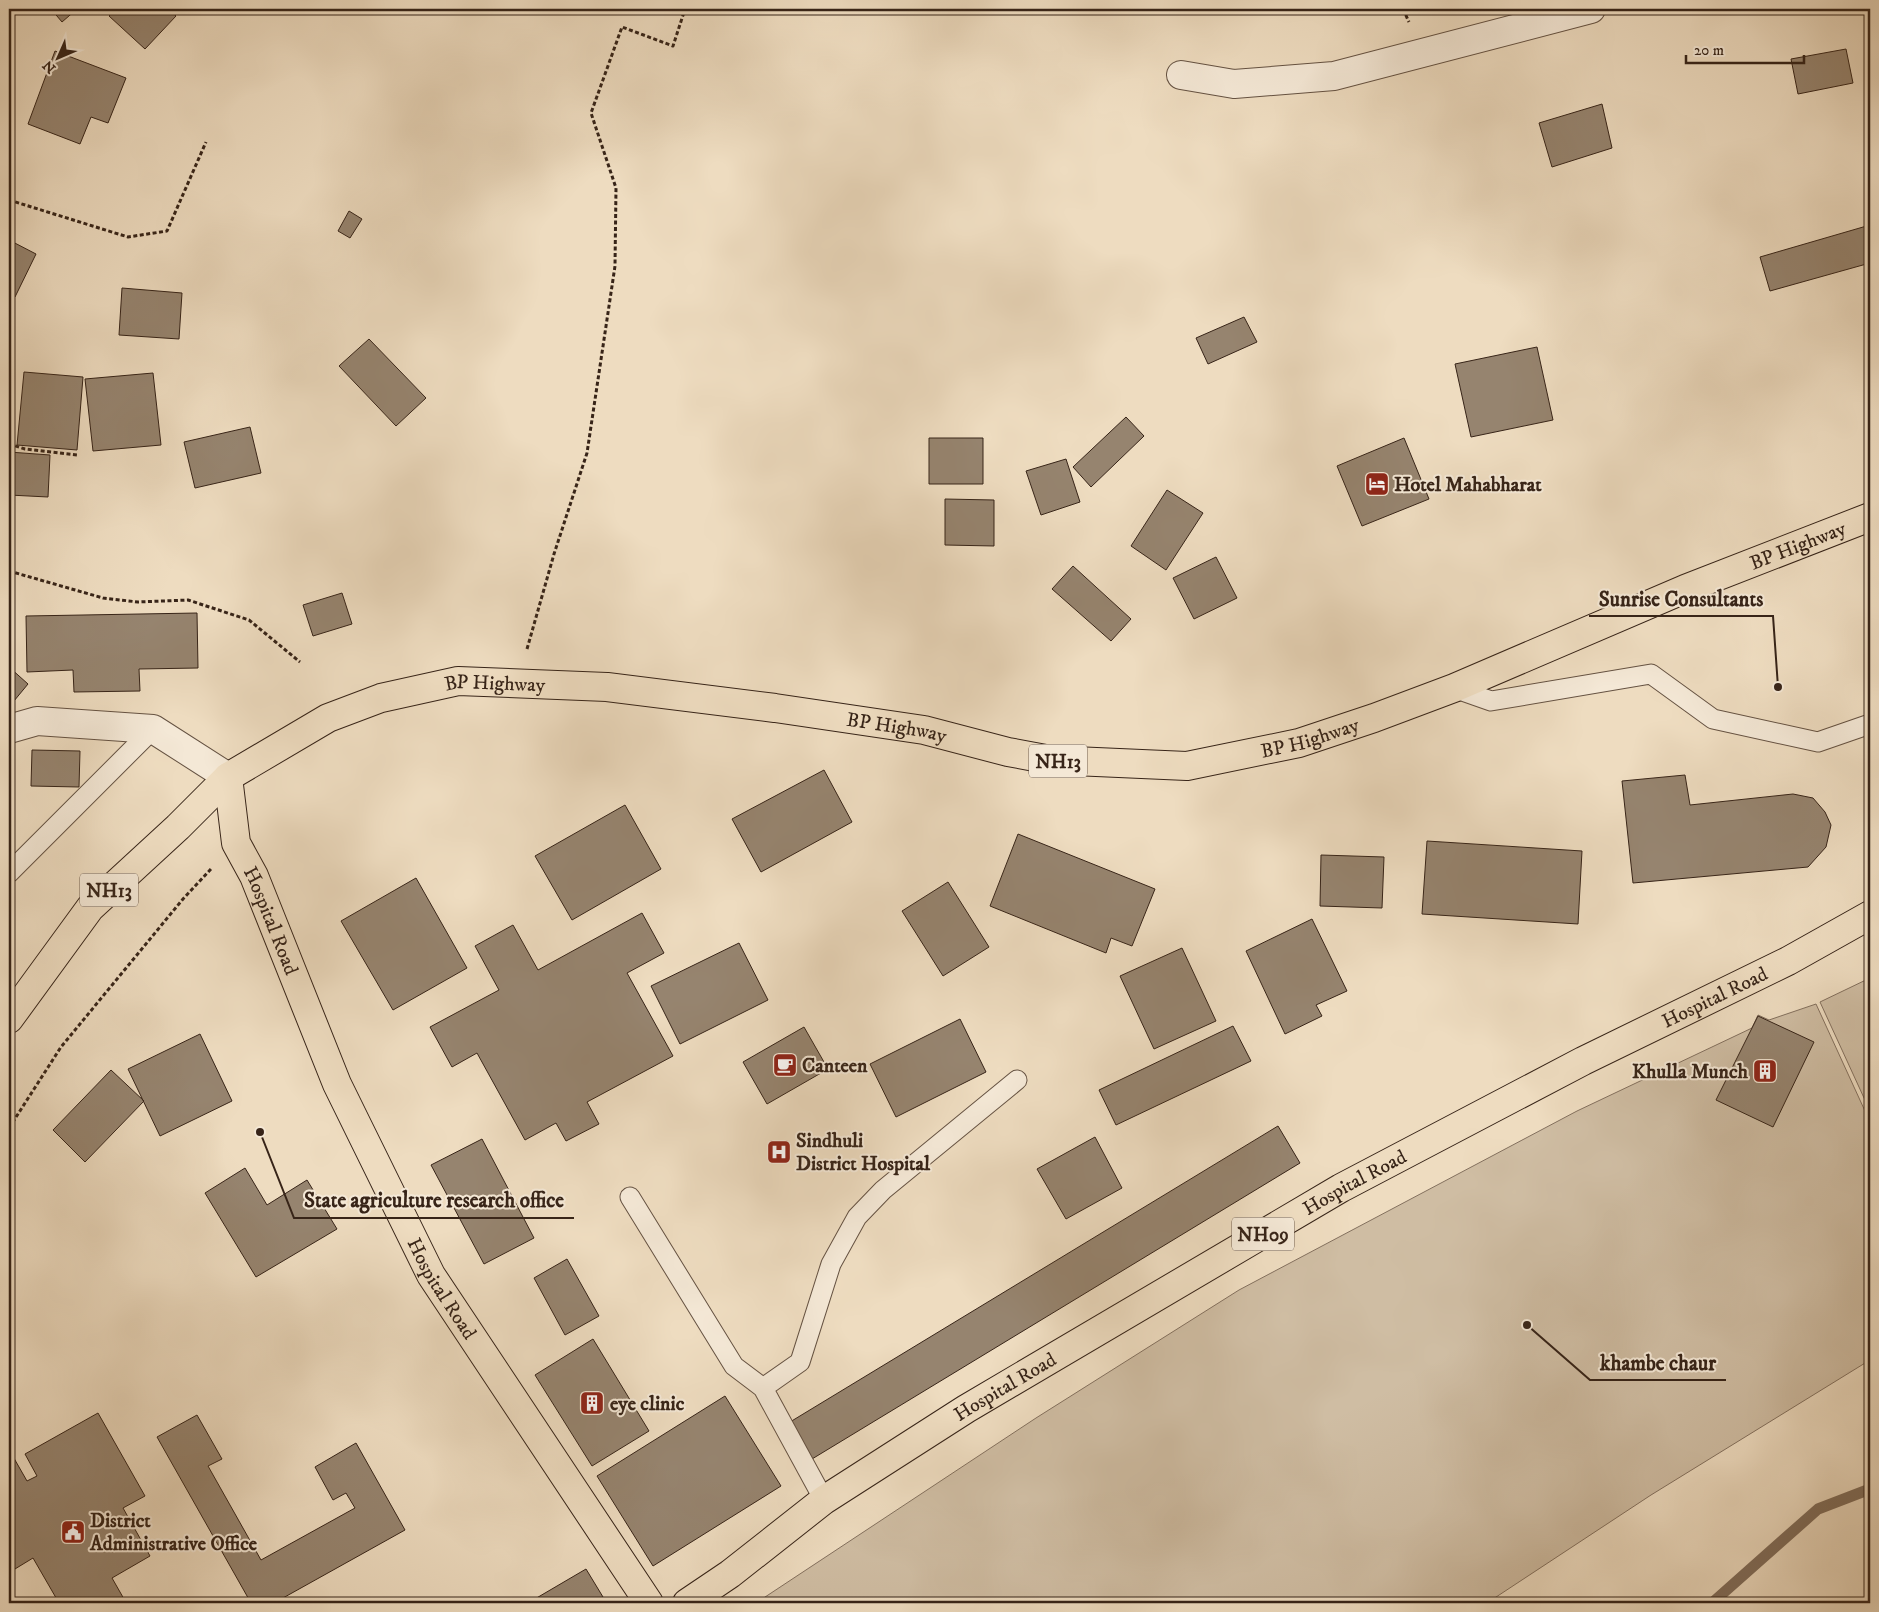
<svg xmlns="http://www.w3.org/2000/svg" width="1879" height="1612" viewBox="0 0 1879 1612" font-family="'IM FELL DW Pica',serif">
  <style>
    .green { fill: #cfbda3; stroke: #83705e }
    .lines { fill: none; stroke-linecap: round; stroke-linejoin: round }
    .stream { stroke: #806d5b; stroke-width: 11 }
    .building { fill: #96846f; stroke: #372418 }
    .lane-casing { stroke: #655242; stroke-width: 21 }
    .street-casing { stroke: #655242; stroke-width: 30 }
    .primary-casing { stroke: #372418; stroke-width: 30 }
    .highway-casing { stroke: #372418; stroke-width: 30 }
    .path { stroke: #372418; stroke-width: 3; stroke-dasharray: 4 2.5; stroke-linecap: butt }
    .lane { stroke: #f4e8d6; stroke-width: 19 }
    .street { stroke: #f4e8d6; stroke-width: 28 }
    .primary { stroke: #eedcc0; stroke-width: 28 }
    .highway { stroke: #eedcc0; stroke-width: 28 }
    .labels { text-anchor: middle; stroke-width: 4; stroke-linejoin: round; paint-order: stroke }
    .shield { fill: #f4e8d6; stroke: #705f51; stroke-width: 1 }
    .shield-label { font-size: 19px; font-weight: bold; fill: #372418 }
    .poi-label { font-size: 20px; font-weight: bold; fill: #372418; stroke: #f4e8d6; text-anchor: start }
    .street-label { font-size: 20px; fill: #372418; stroke: #f4e8d6 }
    .leader { fill: none; stroke: #372418; stroke-width: 2 }
    .callout-dot { fill: #372418; stroke: #f4e8d6; stroke-width: 2 }
    .callout-label { font-size: 21px; text-anchor: middle; font-weight: bold; fill: #372418; stroke: #f4e8d6; stroke-width: 4; stroke-linejoin: round; paint-order: stroke }
  </style>
  <rect width="100%" height="100%" fill="#eedcc0"/>
  <filter id="stains"><feTurbulence type="fractalNoise" baseFrequency=".004" numOctaves="4"/><feColorMatrix values="0 0 0 0 .2 0 0 0 0 .09 0 0 0 0 .02 0 0 0 .5 -.17"/></filter>
  <radialGradient id="worn" r=".72"><stop offset=".6" stop-color="#630" stop-opacity="0"/><stop offset="1" stop-color="#630" stop-opacity=".3"/></radialGradient>
  <path class="green" d="M1870,978V1111L1820,1002Z
    M1816,1004L1870,1122V1360L1651,1495L1487,1603H756L1036,1418L1239,1290L1577,1111L1752,1028L1758,1015L1769,1020Z"/>
  <g class="lines">
    <path class="stream" d="M1712,1603L1818,1509L1870,1489"/>
  </g>
  <path class="building" d="M51,9H77L62,22Z
    M116,9H168L176,16L145,49L109,16Z
    M1846,49L1853,83L1798,94L1791,59Z
    M55,51L126,78L108,123L91,117L80,144L28,124Z
    M1602,104L1612,148L1552,167L1539,123Z
    M349,211L362,219L350,238L338,231Z
    M1870,225V263L1770,291L1760,257Z
    M9,240L36,254L15,297L9,294Z
    M122,288L182,293L179,339L119,335Z
    M1244,317L1257,342L1208,364L1196,338Z
    M369,339L426,398L396,426L339,366Z
    M1537,347L1553,420L1471,437L1455,364Z
    M24,372L83,377L77,450L17,445Z
    M153,373L161,445L93,451L85,379Z
    M1126,417L1144,436L1091,487L1073,467Z
    M250,427L261,473L195,488L184,442Z
    M929,438H983V484H929Z
    M1404,438L1429,499L1362,526L1337,466Z
    M9,452L50,455L48,497L9,495Z
    M1066,459L1080,502L1041,515L1026,471Z
    M1167,490L1203,513L1166,570L1131,546Z
    M945,499L994,500V546L945,545Z
    M1216,557L1237,598L1194,619L1173,578Z
    M1073,566L1131,619L1111,641L1052,589Z
    M342,593L352,624L313,636L303,605Z
    M197,613L198,668L139,669L140,691L74,692L73,670L27,672L26,616Z
    M9,667L28,684L9,707Z
    M32,750L80,751L79,787L31,786Z
    M824,770L852,822L761,872L732,819Z
    M1685,775L1690,805L1793,794L1813,798L1825,812L1831,825L1826,847L1808,867L1633,883L1622,781Z
    M625,805L661,869L572,920L535,856Z
    M1018,834L1155,889L1132,946L1111,938L1106,953L990,906Z
    M1427,841L1582,851L1578,924L1422,914Z
    M1321,855L1384,857L1382,908L1320,906Z
    M416,878L467,968L393,1010L341,921Z
    M948,882L989,947L943,976L902,911Z
    M642,913L664,953L627,973L673,1056L587,1102L599,1124L566,1141L556,1123L525,1140L477,1053L452,1067L430,1027L499,990L475,946L513,925L538,970Z
    M1312,919L1347,991L1316,1005L1322,1016L1285,1034L1246,951Z
    M739,943L768,1000L680,1044L651,986Z
    M1182,948L1216,1021L1154,1049L1120,976Z
    M1758,1016L1814,1042L1773,1127L1716,1100Z
    M960,1019L986,1072L896,1117L870,1064Z
    M1233,1026L1251,1061L1116,1125L1099,1090Z
    M804,1027L828,1069L767,1104L743,1062Z
    M200,1034L232,1101L160,1136L128,1069Z
    M111,1070L144,1101L85,1162L53,1130Z
    M1278,1126L1300,1163L812,1459L790,1422Z
    M1095,1137L1122,1188L1066,1219L1037,1169Z
    M482,1139L534,1238L484,1264L431,1165Z
    M245,1168L267,1205L307,1180L337,1229L256,1277L205,1193Z
    M567,1259L599,1316L565,1335L534,1278Z
    M593,1339L649,1431L592,1466L535,1375Z
    M725,1396L781,1486L653,1566L597,1476Z
    M98,1413L145,1496L123,1508L150,1556L112,1578L124,1599L117,1603H77L74,1598L66,1603H59L33,1558L10,1572L9,1569V1454L11,1453L27,1481L37,1476L25,1454Z
    M197,1415L222,1459L208,1466L261,1560L355,1508L346,1493L333,1500L315,1467L356,1443L405,1530L274,1603H251L157,1437Z
    M586,1569L603,1597L593,1603H528Z"/>
  <g class="lines">
    <defs>
      <path id="lane" d="M1454,688L1491,701L1651,674L1713,719L1818,742L1870,724
        M9,873L153,729
        M630,1197L734,1366L763,1388L824,1500
        M763,1388L800,1362L831,1264L857,1217L883,1190L1017,1080"/>
      <path id="street" d="M1181,75L1234,84L1334,76L1591,9
        M9,729L37,721L153,729L228,777"/>
      <g id="primary">
        <path id="s1" d="M228,777L236,843L254,876L337,1084L431,1275L649,1603"/>
        <path id="s2" d="M687,1603L730,1574L824,1500L966,1409L1341,1188L1583,1061L1788,961L1870,915"/>
      </g>
      <g id="highway">
        <path id="s3" d="M9,1019L90,908L178,827L228,777L328,718L381,698L458,681L607,687L775,708L924,730L1008,752L1051,760L1187,766L1299,743L1374,718L1454,688L1685,589L1870,517"/>
      </g>
    </defs>
    <use href="#lane" class="lane-casing"/>
    <use href="#street" class="street-casing"/>
    <use href="#primary" class="primary-casing"/>
    <use href="#highway" class="highway-casing"/>
    <path class="path" d="M1403,9L1409,22
      M9,200L128,237L167,231L206,142
      M9,444L25,449L77,455
      M9,571L103,598L138,602L188,600L249,620L300,662
      M527,649L554,554L587,453L615,266L616,188L591,113L622,27L673,46L685,9
      M9,1128L61,1047L183,899L211,869"/>
    <use href="#lane" class="lane"/>
    <use href="#street" class="street"/>
    <use href="#primary" class="primary"/>
    <use href="#highway" class="highway"/>
  </g>
  <defs>
    <symbol id="hotel-square" viewBox="-11 -11 22 22"><rect x="-9" y="-9" width="18" height="18" rx="4" fill="#8f2418" stroke="#f4e8d6"/><path d="M-6-4.5h1.5V1H6V5H4.5V3h-9V5H-6ZM-4 0a1.8 1.8 0 1 1 3.6 0ZM.5 0V-2.5h3Q6-2.5 6 0Z" fill="#fff"/></symbol>
    <symbol id="cafe-square" viewBox="-11 -11 22 22"><rect x="-9" y="-9" width="18" height="18" rx="4" fill="#8f2418" stroke="#f4e8d6"/><path d="M-5.5-4.5H6V0H3Q3 3.5 0 3.5H-2.5Q-5.5 3.5-5.5 0ZM3-3.2v2h1.7v-2ZM-6 4.5H4V6H-6Z" fill="#fff"/></symbol>
    <symbol id="building-square" viewBox="-11 -11 22 22"><rect x="-9" y="-9" width="18" height="18" rx="4" fill="#8f2418" stroke="#f4e8d6"/><path d="M-4-6H4V6H1V3H-1V6H-4ZM-2.5-4.3h1.7v1.8h-1.7ZM.8-4.3h1.7v1.8H.8ZM-2.5-1h1.7V.8h-1.7ZM.8-1h1.7V.8H.8Z" fill="#fff"/></symbol>
    <symbol id="hospital-square" viewBox="-11 -11 22 22"><rect x="-9" y="-9" width="18" height="18" rx="4" fill="#8f2418" stroke="#f4e8d6"/><path d="M-5-5h3v3.5h4V-5h3V5h-3V1.5h-4V5h-3Z" fill="#fff"/></symbol>
    <symbol id="civic-square" viewBox="-11 -11 22 22"><rect x="-9" y="-9" width="18" height="18" rx="4" fill="#8f2418" stroke="#f4e8d6"/><path d="M-.6-6.5H3V-4.5H.6V-3L4-1V1h2V6H-6V1h2V-1L-.6-3ZM-1.2 2.5V6h2.4V2.5Z" fill="#fff"/></symbol>
  </defs>
  <g fill-rule="evenodd">
    <use href="#hotel-square" x="1363" y="470" width="28" height="28"/>
    <use href="#cafe-square" x="771" y="1051" width="28" height="28"/>
    <use href="#building-square" x="1751" y="1057" width="28" height="28"/>
    <use href="#hospital-square" x="765" y="1138" width="28" height="28"/>
    <use href="#building-square" x="578" y="1389" width="28" height="28"/>
    <use href="#civic-square" x="59" y="1518" width="28" height="28"/>
  </g>
  <g class="labels">
    <g class="shield">
      <rect x="1029" y="744.5" width="58" height="33" rx="4"/>
      <rect x="80" y="873.5" width="58" height="33" rx="4"/>
      <rect x="1232" y="1217.5" width="62" height="33" rx="4"/>
    </g>
    <g class="shield-label">
      <text x="1058" y="768">NH13</text>
      <text x="109" y="897">NH13</text>
      <text x="1263" y="1241">NH09</text>
    </g>
    <g class="poi-label">
      <text x="1394" y="491">Hotel Mahabharat</text>
      <text x="802" y="1072">Canteen</text>
      <text x="1748" y="1078" text-anchor="end">Khulla Munch</text>
      <text x="796" y="1147">Sindhuli<tspan x="796" dy="23">District Hospital</tspan></text>
      <text x="610" y="1410">eye clinic</text>
      <text x="90" y="1527">District<tspan x="90" dy="23">Administrative Office</tspan></text>
    </g>
    <g class="street-label">
      <text dy="7" stroke="none"><textPath href="#s3" startOffset="1966">BP Highway</textPath></text>
      <text dy="7" stroke="none"><textPath href="#s3" startOffset="616">BP Highway</textPath></text>
      <text dy="7" stroke="none"><textPath href="#s3" startOffset="1021">BP Highway</textPath></text>
      <text dy="7" stroke="none"><textPath href="#s3" startOffset="1441">BP Highway</textPath></text>
      <text dy="7" stroke="none"><textPath href="#s1" startOffset="152">Hospital Road</textPath></text>
      <text dy="7" stroke="none"><textPath href="#s2" startOffset="1195">Hospital Road</textPath></text>
      <text dy="7" stroke="none"><textPath href="#s2" startOffset="790">Hospital Road</textPath></text>
      <text dy="7" stroke="none"><textPath href="#s1" startOffset="558">Hospital Road</textPath></text>
      <text dy="7" stroke="none"><textPath href="#s2" startOffset="385">Hospital Road</textPath></text>
    </g>
  </g>
  <path class="leader" d="M1778 687L1773 616H1589M260 1132L294 1218H574M1527 1325L1590 1380H1726"/>
  <g class="callout-dot">
    <circle cx="1778" cy="687" r="5"/>
    <circle cx="260" cy="1132" r="5"/>
    <circle cx="1527" cy="1325" r="5"/>
  </g>
  <g class="callout-label">
    <text x="1681" y="606">Sunrise Consultants</text>
    <text x="434" y="1207">State agriculture research office</text>
    <text x="1658" y="1370">khambe chaur</text>
  </g>
  <rect width="1879" height="1612" fill="none" stroke="#eedcc0" stroke-width="30"/>
  <rect x="10" y="10" width="1859" height="1592" fill="none" stroke="#372418" stroke-width="2.5"/>
  <rect x="15" y="15" width="1849" height="1582" fill="none" stroke="#372418"/>
  <g transform="translate(58 58) rotate(225)" stroke="#f4e8d6" stroke-width="4" paint-order="stroke">
  <path d="M0-4L9 19L0 12L-9 19Z" fill="#372418"/>
  <text y="-8" font-size="14" font-weight="bold" text-anchor="middle" fill="#372418">N</text>
  </g>
  <path d="M1686 55v8h118v-8" fill="none" stroke="#372418" stroke-width="2.5"/>
  <text x="1694" y="55" font-size="15" fill="#372418" stroke="#f4e8d6" stroke-width="4" paint-order="stroke">20 m</text>
  <rect width="100%" height="100%" filter="url(#stains)"/>
  <rect width="100%" height="100%" fill="url(#worn)"/>
</svg>
